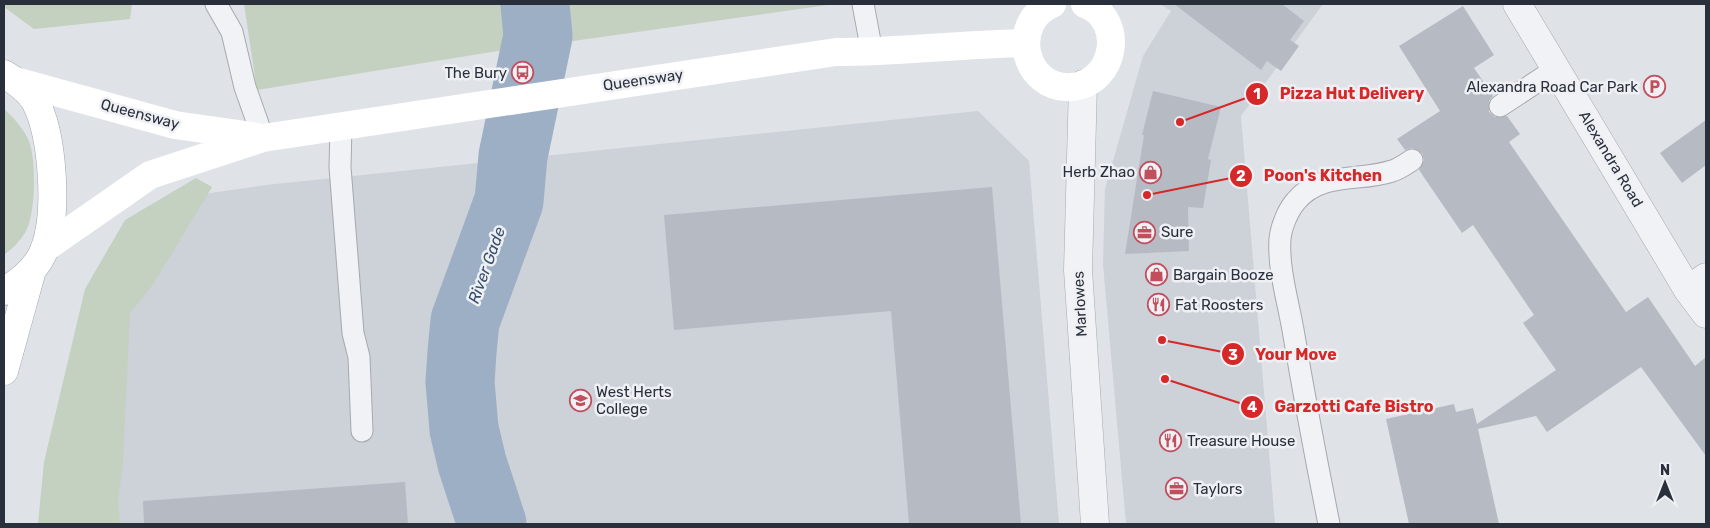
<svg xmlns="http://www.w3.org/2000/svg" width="1710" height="528" viewBox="0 0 1710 528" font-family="Rubik,sans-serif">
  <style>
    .built { fill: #cdd1d8 }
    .green { fill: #c4d0c0 }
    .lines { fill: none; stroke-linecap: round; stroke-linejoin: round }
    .river { stroke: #9cafc4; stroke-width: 69 }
    .building { fill: #b6bbc3 }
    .service-casing { stroke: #a5a9b0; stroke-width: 23 }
    .minor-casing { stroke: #a5a9b0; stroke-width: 29 }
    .tertiary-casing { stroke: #a5a9b0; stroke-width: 29 }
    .primary-casing { stroke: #9fa6b1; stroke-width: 29 }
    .service { stroke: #f1f2f5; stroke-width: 21 }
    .minor { stroke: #f1f2f5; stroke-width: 28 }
    .tertiary { stroke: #f1f2f5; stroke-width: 28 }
    .secondary { stroke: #fff; stroke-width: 28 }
    .primary { stroke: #fff; stroke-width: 28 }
    .labels { text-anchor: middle; stroke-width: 5; stroke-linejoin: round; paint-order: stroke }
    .poi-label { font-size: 15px; fill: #29303c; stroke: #eef0f4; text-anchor: start }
    .street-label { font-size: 15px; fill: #29303c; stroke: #eef0f4 }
    .water-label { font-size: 16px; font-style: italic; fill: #374e6d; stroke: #eef0f4 }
    .leader { fill: none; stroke: #d62828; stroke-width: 2 }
    .callout-dot { fill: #d62828; stroke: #eef0f4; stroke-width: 2 }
    .mark-label { font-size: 15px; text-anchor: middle; font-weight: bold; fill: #fff }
    .callout-label { font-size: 16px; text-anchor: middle; font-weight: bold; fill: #d62828; stroke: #eef0f4; stroke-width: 5; stroke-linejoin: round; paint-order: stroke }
  </style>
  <rect width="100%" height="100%" fill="#dfe2e7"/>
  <path class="built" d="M1160,4H1323L1241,116L1275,524H1126L1103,264L1105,189L1143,56L1171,11Z
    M978,111L1029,161L1059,524H108L115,304L204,194L266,185Z"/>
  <path class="green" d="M4,4H132L130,19L34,29L4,7Z
    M244,4H507L513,43L516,48L257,90Z
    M573,4H835L545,45L538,9Z
    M4,109C14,118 22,127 28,139C37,158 36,215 25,233C19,242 12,249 4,255Z
    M196,178L212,187L154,283L130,313L123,462L118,501L120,524H38L44,462L85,289L125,220Z"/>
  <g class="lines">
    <path class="river" d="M492,524L472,463L464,429L460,382L462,352L465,321L509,201L513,156L538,36L535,4"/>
  </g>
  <path class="building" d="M1174,4H1282L1304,21L1290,40L1299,46L1281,71L1267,61L1261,70Z
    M1463,6L1494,55L1474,68L1493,96L1489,101V112L1495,117L1507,116L1520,134L1509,142L1626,312L1648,297L1695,366L1706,357V456L1641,367L1547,432L1536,416L1478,429L1499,524H1409L1386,419L1454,404L1456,412L1473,408L1477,424L1556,370L1523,323L1534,315L1473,225L1462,233L1419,170L1424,160L1422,153L1412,148L1405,150L1397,139L1440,111L1399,46Z
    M1153,91L1221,107L1208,159L1211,160L1203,208L1188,207L1189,251L1125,254L1144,135H1142Z
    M1706,120V165L1682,183L1660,153Z
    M992,187L1021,524H909L891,311L674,330L664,215Z
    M405,482L408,524H144L143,501Z"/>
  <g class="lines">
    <defs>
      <path id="service" d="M216,4L232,32L245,87L263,138
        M863,4L872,52
        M1500,106L1556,69
        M341,126L340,167L353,333L359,357L362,431
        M1329,524C1316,459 1304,395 1293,330C1288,301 1278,269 1280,239C1281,227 1288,210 1296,201C1321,171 1360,182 1392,171C1399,169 1406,164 1412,160"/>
      <path id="minor" d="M1688,290L1706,277"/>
      <path id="tertiary" d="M1517,4L1688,290L1706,314
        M1083,84L1078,270L1095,524"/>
      <path id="primary" d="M4,74C16,81 28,89 35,101C53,134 58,213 45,248C38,268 22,281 4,291
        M4,371L32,270"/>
    </defs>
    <use href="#service" class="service-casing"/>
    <use href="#minor" class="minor-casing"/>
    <use href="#tertiary" class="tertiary-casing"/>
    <use href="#primary" class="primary-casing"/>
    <use href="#service" class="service"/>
    <use href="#minor" class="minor"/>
    <use href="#tertiary" class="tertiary"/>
    <path class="secondary" d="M1052,4C1008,23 1024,91 1072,87C1116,83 1126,19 1085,4
      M19,82L175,125L258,137
      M45,248L150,175L263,138L836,52C899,52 962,44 1025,43"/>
    <use href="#primary" class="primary"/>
  </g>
  <defs>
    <symbol id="bus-ring" viewBox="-11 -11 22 22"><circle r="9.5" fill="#eef0f4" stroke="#c24d5d" stroke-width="1.5"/><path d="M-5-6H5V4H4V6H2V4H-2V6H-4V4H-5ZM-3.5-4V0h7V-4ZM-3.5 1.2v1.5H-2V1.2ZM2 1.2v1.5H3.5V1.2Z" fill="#c24d5d"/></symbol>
    <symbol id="parking-ring" viewBox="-11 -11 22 22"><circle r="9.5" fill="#eef0f4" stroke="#c24d5d" stroke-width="1.5"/><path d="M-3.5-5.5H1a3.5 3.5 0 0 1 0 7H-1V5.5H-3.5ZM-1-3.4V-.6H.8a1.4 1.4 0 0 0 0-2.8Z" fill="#c24d5d"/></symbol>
    <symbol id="shop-ring" viewBox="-11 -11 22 22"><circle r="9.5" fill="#eef0f4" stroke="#c24d5d" stroke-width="1.5"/><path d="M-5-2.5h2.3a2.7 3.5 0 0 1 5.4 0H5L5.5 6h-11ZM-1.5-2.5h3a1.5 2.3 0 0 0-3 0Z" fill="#c24d5d"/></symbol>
    <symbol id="office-ring" viewBox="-11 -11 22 22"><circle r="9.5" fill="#eef0f4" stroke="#c24d5d" stroke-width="1.5"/><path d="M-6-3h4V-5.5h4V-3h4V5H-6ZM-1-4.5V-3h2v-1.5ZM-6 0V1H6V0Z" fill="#c24d5d"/></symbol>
    <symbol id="restaurant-ring" viewBox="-11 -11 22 22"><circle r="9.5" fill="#eef0f4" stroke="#c24d5d" stroke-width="1.5"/><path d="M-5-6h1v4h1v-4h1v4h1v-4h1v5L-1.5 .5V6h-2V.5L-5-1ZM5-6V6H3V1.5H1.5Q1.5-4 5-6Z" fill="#c24d5d"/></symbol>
    <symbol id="university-ring" viewBox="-11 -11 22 22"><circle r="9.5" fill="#eef0f4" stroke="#c24d5d" stroke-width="1.5"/><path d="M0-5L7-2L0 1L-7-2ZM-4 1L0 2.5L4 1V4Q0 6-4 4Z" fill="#c24d5d"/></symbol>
  </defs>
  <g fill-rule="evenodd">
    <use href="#bus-ring" x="510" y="60" width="25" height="25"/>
    <use href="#parking-ring" x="1642" y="74" width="25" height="25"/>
    <use href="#shop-ring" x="1138" y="160" width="25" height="25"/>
    <use href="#office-ring" x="1132" y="220" width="25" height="25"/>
    <use href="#shop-ring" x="1144" y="262" width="25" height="25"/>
    <use href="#restaurant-ring" x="1146" y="292" width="25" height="25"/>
    <use href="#university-ring" x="568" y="388" width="25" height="25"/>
    <use href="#restaurant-ring" x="1158" y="428" width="25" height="25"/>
    <use href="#office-ring" x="1164" y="476" width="25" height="25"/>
  </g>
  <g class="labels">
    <g class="poi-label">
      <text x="507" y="78" text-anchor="end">The Bury</text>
      <text x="1638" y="92" text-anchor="end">Alexandra Road Car Park</text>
      <text x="1135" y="177" text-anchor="end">Herb Zhao</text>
      <text x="1161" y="237">Sure</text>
      <text x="1173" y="280">Bargain Booze</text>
      <text x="1175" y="310">Fat Roosters</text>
      <text x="596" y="397">West Herts<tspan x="596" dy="17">College</tspan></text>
      <text x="1187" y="446">Treasure House</text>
      <text x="1193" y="494">Taylors</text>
    </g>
    <g class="street-label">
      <text transform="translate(643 80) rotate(-8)" y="5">Queensway</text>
      <text transform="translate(140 114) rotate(15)" y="5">Queensway</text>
      <text transform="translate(1611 159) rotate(59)" y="5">Alexandra Road</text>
      <text transform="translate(1080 304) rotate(-93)" y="5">Marlowes</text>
    </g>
    <g class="water-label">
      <text transform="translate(486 265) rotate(-70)" y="6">River Gade</text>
    </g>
  </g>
  <path class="leader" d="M1180 122L1257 94M1147 195L1241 176M1162 340L1233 354M1165 379L1252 407"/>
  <g class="callout-dot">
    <circle cx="1180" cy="122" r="5"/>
    <circle cx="1147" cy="195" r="5"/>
    <circle cx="1162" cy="340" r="5"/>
    <circle cx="1165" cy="379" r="5"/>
    <circle cx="1257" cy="94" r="12"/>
    <circle cx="1241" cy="176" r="12"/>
    <circle cx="1233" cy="354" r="12"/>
    <circle cx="1252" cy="407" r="12"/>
  </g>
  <g class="mark-label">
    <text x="1257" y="99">1</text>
    <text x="1241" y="181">2</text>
    <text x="1233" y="360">3</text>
    <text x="1252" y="412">4</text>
  </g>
  <g class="callout-label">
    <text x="1352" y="99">Pizza Hut Delivery</text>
    <text x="1323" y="181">Poon's Kitchen</text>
    <text x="1296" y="360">Your Move</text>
    <text x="1354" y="412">Garzotti Cafe Bistro</text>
  </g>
  <rect width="1710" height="528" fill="none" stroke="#29303c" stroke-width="10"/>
  <g transform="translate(1665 483)" stroke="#eef0f4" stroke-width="4" paint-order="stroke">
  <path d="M0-4L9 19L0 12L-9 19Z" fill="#29303c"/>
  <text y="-8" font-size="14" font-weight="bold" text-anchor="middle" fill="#29303c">N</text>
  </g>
</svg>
